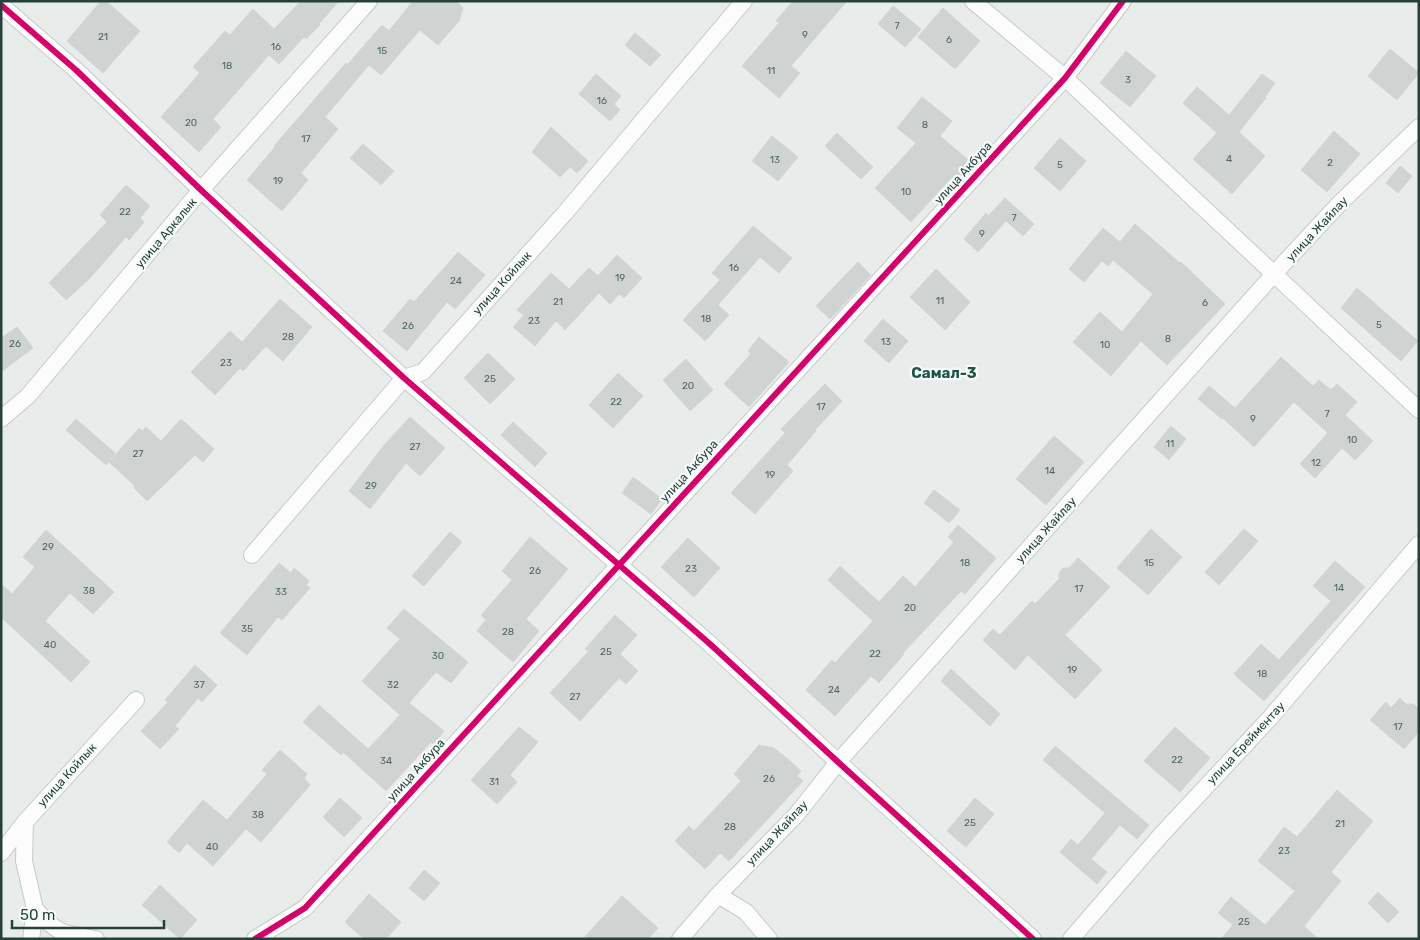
<svg xmlns="http://www.w3.org/2000/svg" width="1420" height="940" viewBox="0 0 1420 940" font-family="Rubik,sans-serif">
  <style>
    .building { fill: #cfd4d2; stroke: #d1d6d4 }
    .lines { fill: none; stroke-linecap: round; stroke-linejoin: round }
    .street-casing { stroke: #c5cac8; stroke-width: 18 }
    .street { stroke: #fcfcfc; stroke-width: 16 }
    .cycleway-casing { stroke: #f7fbf9; stroke-width: 9 }
    .cycleway { stroke: #d6006c; stroke-width: 6 }
    .labels { text-anchor: middle; stroke-width: 4.5; stroke-linejoin: round; paint-order: stroke }
    .number-label { font-size: 10px; fill: #506761 }
    .street-label { font-size: 12px; fill: #24423a; stroke: #f7fbf9 }
    .quarter-label { font-size: 15px; font-weight: bold; fill: #1f5548; stroke: #f7fbf9 }
  </style>
  <rect width="100%" height="100%" fill="#e8edeb"/>
  <path class="building" d="M101,1H106L140,31L103,73L67,41Z
    M301,1H339L319,24L320,25L306,39L304,37L279,64L269,55L213,119L221,127L199,152L161,117L200,73L193,67L225,31L230,35L253,9L274,29Z
    M413,1H456L463,8L459,21L438,45L420,30L381,75L369,65L325,117L338,129L301,173L308,180L282,211L247,180L275,147L274,146L346,63L347,65L382,25L389,31Z
    M793,1H847L791,66L800,73L779,98L742,66L779,23L776,21Z
    M893,6L921,29L905,47L878,24Z
    M943,8L980,41L955,69L918,37Z
    M635,33L661,55L650,66L625,45Z
    M1390,49L1419,73L1397,100L1368,76Z
    M1126,51L1156,76L1130,107L1100,83Z
    M596,74L621,96L614,104L620,110L610,121L579,94Z
    M1262,74L1275,83L1265,97L1266,98L1239,132L1265,156L1232,194L1193,159L1217,133L1183,103L1197,87L1229,115Z
    M922,97L952,121L940,136L972,163L957,181L952,177L911,222L875,188L916,143L897,128Z
    M551,127L588,161L577,173L570,167L560,177L532,152Z
    M1334,131L1360,154L1327,192L1301,170Z
    M837,133L873,167L861,179L825,146Z
    M772,136L798,157L778,181L752,161Z
    M1060,138L1086,161L1060,191L1034,168Z
    M363,144L394,171L381,185L350,158Z
    M1400,166L1412,176L1398,193L1386,183Z
    M126,185L150,206L140,218L144,222L129,240L126,237L91,277L66,300L49,283L107,222L100,215Z
    M1005,198L1034,224L1023,236L1006,221L978,252L964,239L986,213L988,216Z
    M1135,224L1180,263L1181,262L1225,304L1167,365L1141,341L1111,376L1073,342L1100,312L1122,332L1153,294L1113,260L1108,266L1102,261L1084,282L1069,269L1103,228L1120,242Z
    M753,226L792,258L779,273L760,257L718,305L729,315L705,341L683,320L720,280L712,273Z
    M458,252L485,275L455,309L447,302L407,351L383,331L410,299L414,302Z
    M617,255L642,278L624,298L619,294L610,304L599,293L565,330L556,321L535,346L513,327L524,315L517,310L551,273L569,289L589,268L598,276Z
    M858,262L871,275L830,319L816,306Z
    M936,269L970,302L945,330L910,297Z
    M1357,288L1418,341L1401,361L1341,308Z
    M280,299L312,327L283,361L266,346L243,371L240,368L215,395L191,372L230,331L242,342Z
    M883,319L908,341L889,363L864,341Z
    M17,327L33,348L1,372V338Z
    M759,337L789,362L749,407L724,384L751,354L748,351Z
    M488,353L515,379L490,404L464,378Z
    M1281,357L1313,386L1319,380L1331,390L1337,384L1357,402L1345,415L1373,441L1355,460L1342,448L1315,478L1300,464L1328,433L1294,402L1254,447L1223,418L1222,419L1198,399L1209,386L1235,408Z
    M686,359L713,390L690,411L663,380Z
    M618,373L643,396L613,428L589,405Z
    M825,384L842,401L815,430L816,431L787,465L793,471L755,514L731,493L785,433L781,429Z
    M410,417L445,448L420,476L406,463L370,509L349,491L385,444Z
    M76,419L115,453L106,465L66,430Z
    M181,419L214,449L203,462L195,455L147,501L134,488L135,486L109,462L139,428L142,431L146,427L161,441Z
    M513,422L547,453L535,467L501,435Z
    M1171,426L1186,439L1169,460L1154,447Z
    M1054,436L1084,462L1046,505L1016,479Z
    M633,477L662,499L651,514L622,493Z
    M934,490L960,510L949,523L924,503Z
    M958,525L996,558L965,594L961,591L903,653L904,654L879,683L871,676L835,716L806,690L832,660L835,663L873,621L828,580L840,566L879,602L903,576L915,587L954,542L948,537Z
    M1151,529L1182,557L1148,595L1117,568Z
    M1244,529L1258,541L1219,585L1205,572Z
    M46,530L114,592L93,614L70,593L45,621L90,662L71,682L1,617V584L12,594L35,567L23,557Z
    M450,532L462,542L424,586L412,576Z
    M530,537L568,569L526,619L539,631L513,662L477,631L486,620L481,615L512,580L502,571Z
    M688,538L720,568L694,597L661,567Z
    M1078,558L1110,587L1065,635L1102,670L1075,699L1028,655L1015,670L983,640L993,629L1000,635L1032,601L1035,604L1059,579V573L1063,568H1069Z
    M1335,561L1365,587L1264,701L1234,674L1261,644L1279,660L1331,601L1313,586Z
    M279,563L291,573L294,568L309,581L306,585L310,588L282,620L278,617L247,655L220,633Z
    M404,609L468,662L451,683L436,672L409,703L444,731L433,744L431,742L386,791L343,752L341,755L303,722L319,705L368,749L400,715L362,681L400,639L387,628Z
    M615,615L637,635L620,654L638,671L626,684L619,678L580,721L550,693L589,651L585,649Z
    M195,665L217,685L202,702L198,698L175,726L179,729L160,749L141,731L168,702L165,700Z
    M951,669L1000,714L990,726L941,681Z
    M1400,698L1406,704H1413L1419,709V732L1404,749L1370,720L1386,702L1391,708Z
    M519,727L538,742L510,775L517,782L497,804L471,780Z
    M1175,727L1210,758L1180,792L1144,761Z
    M759,745L774,748L789,760L801,771L797,776L803,781L729,861L720,853L705,869L675,841L689,826L694,831L741,781L734,774Z
    M1055,746L1149,825L1137,839L1120,825L1091,859L1107,872L1097,884L1060,852L1071,839L1078,845L1105,813L1043,760Z
    M280,750L307,774L304,778L310,785L261,842L246,829L213,866L187,843L179,853L167,842L203,800L227,820L267,774L262,770Z
    M1337,790L1373,821L1331,872L1341,881L1304,926L1318,939H1221L1233,925L1218,913L1231,897L1265,925L1295,891L1258,861L1284,827L1297,837Z
    M340,798L362,818L344,837L323,817Z
    M975,798L994,814L966,847L947,831Z
    M424,870L440,883L424,901L409,888Z
    M160,885L197,920L180,939L142,905Z
    M1378,892L1399,912L1388,923L1368,903Z
    M369,894L401,922L386,939H364L345,922Z
    M622,896L658,928L648,939H583Z"/>
  <g class="lines">
    <defs>
      <path id="street" d="M973,1L1065,78L1419,410
        M1,5L76,70L201,190L404,378L710,644L838,762L1033,939
        M1,419L28,396L201,190L369,1
        M252,555L404,378L423,372L564,214L744,1
        M25,822L24,861L35,909L31,939
        M1,853L25,822L136,700
        M718,895L746,912L769,939
        M35,909C57,934 64,934 96,939
        M255,939L305,908L1065,78L1123,1
        M680,939L718,895L797,814L838,762L1273,275L1340,203L1419,127
        M1071,939L1161,835L1270,718L1419,544"/>
    </defs>
    <use href="#street" class="street-casing"/>
    <use href="#street" class="street"/>
    <defs>
      <path id="cycleway" d="M1,5L76,70L201,190L404,378L710,644L838,762L1033,939
        M255,939L305,908L1065,78L1123,1"/>
    </defs>
    <use href="#cycleway" class="cycleway-casing"/>
    <use href="#cycleway" class="cycleway"/>
  </g>
  <g class="labels">
    <g class="number-label">
      <text x="897" y="29">7</text>
      <text x="805" y="38">9</text>
      <text x="103" y="40">21</text>
      <text x="949" y="43">6</text>
      <text x="276" y="50">16</text>
      <text x="382" y="54">15</text>
      <text x="227" y="69">18</text>
      <text x="771" y="74">11</text>
      <text x="1128" y="83">3</text>
      <text x="602" y="104">16</text>
      <text x="191" y="126">20</text>
      <text x="925" y="128">8</text>
      <text x="306" y="142">17</text>
      <text x="1229" y="162">4</text>
      <text x="775" y="163">13</text>
      <text x="1330" y="166">2</text>
      <text x="1060" y="168">5</text>
      <text x="278" y="184">19</text>
      <text x="906" y="195">10</text>
      <text x="125" y="215">22</text>
      <text x="1014" y="221">7</text>
      <text x="982" y="237">9</text>
      <text x="734" y="271">16</text>
      <text x="620" y="281">19</text>
      <text x="456" y="284">24</text>
      <text x="940" y="304">11</text>
      <text x="558" y="305">21</text>
      <text x="1205" y="306">6</text>
      <text x="706" y="322">18</text>
      <text x="534" y="324">23</text>
      <text x="1379" y="328">5</text>
      <text x="408" y="329">26</text>
      <text x="288" y="340">28</text>
      <text x="1168" y="342">8</text>
      <text x="886" y="345">13</text>
      <text x="15" y="347">26</text>
      <text x="1105" y="348">10</text>
      <text x="226" y="366">23</text>
      <text x="490" y="382">25</text>
      <text x="688" y="389">20</text>
      <text x="616" y="405">22</text>
      <text x="821" y="410">17</text>
      <text x="1327" y="417">7</text>
      <text x="1253" y="422">9</text>
      <text x="1352" y="443">10</text>
      <text x="1170" y="447">11</text>
      <text x="415" y="450">27</text>
      <text x="138" y="457">27</text>
      <text x="1316" y="466">12</text>
      <text x="1050" y="474">14</text>
      <text x="770" y="478">19</text>
      <text x="371" y="489">29</text>
      <text x="48" y="550">29</text>
      <text x="965" y="566">18</text>
      <text x="1149" y="566">15</text>
      <text x="691" y="572">23</text>
      <text x="535" y="574">26</text>
      <text x="1339" y="591">14</text>
      <text x="1079" y="592">17</text>
      <text x="89" y="594">38</text>
      <text x="281" y="595">33</text>
      <text x="910" y="611">20</text>
      <text x="247" y="632">35</text>
      <text x="508" y="635">28</text>
      <text x="50" y="648">40</text>
      <text x="606" y="655">25</text>
      <text x="875" y="657">22</text>
      <text x="438" y="659">30</text>
      <text x="1072" y="673">19</text>
      <text x="1262" y="677">18</text>
      <text x="199" y="688">37</text>
      <text x="393" y="688">32</text>
      <text x="834" y="693">24</text>
      <text x="575" y="700">27</text>
      <text x="1398" y="730">17</text>
      <text x="1177" y="763">22</text>
      <text x="386" y="764">34</text>
      <text x="769" y="782">26</text>
      <text x="494" y="785">31</text>
      <text x="258" y="818">38</text>
      <text x="970" y="826">25</text>
      <text x="1340" y="827">21</text>
      <text x="730" y="830">28</text>
      <text x="212" y="850">40</text>
      <text x="1284" y="854">23</text>
      <text x="1244" y="925">25</text>
    </g>
    <g class="street-label">
      <text transform="translate(963 173) rotate(-48)" y="4">улица Акбура</text>
      <text transform="translate(1317 229) rotate(-47)" y="4">улица Жайлау</text>
      <text transform="translate(166 233) rotate(-50)" y="4">улица Аркалык</text>
      <text transform="translate(502 283) rotate(-48)" y="4">улица Койлык</text>
      <text transform="translate(689 471) rotate(-48)" y="4">улица Акбура</text>
      <text transform="translate(1046 530) rotate(-48)" y="4">улица Жайлау</text>
      <text transform="translate(1246 743) rotate(-47)" y="4">улица Ерейментау</text>
      <text transform="translate(416 770) rotate(-48)" y="4">улица Акбура</text>
      <text transform="translate(67 775) rotate(-48)" y="4">улица Койлык</text>
      <text transform="translate(777 833) rotate(-47)" y="4">улица Жайлау</text>
    </g>
    <g class="quarter-label">
      <text x="944" y="378">Самал-3</text>
    </g>
  </g>
  <rect width="1420" height="940" fill="none" stroke="#24423a" stroke-width="5"/>
  <path d="M12 920v8h152v-8" fill="none" stroke="#24423a" stroke-width="2.5"/>
  <text x="20" y="920" font-size="15" fill="#24423a" stroke="#f7fbf9" stroke-width="4" paint-order="stroke">50 m</text>
</svg>
